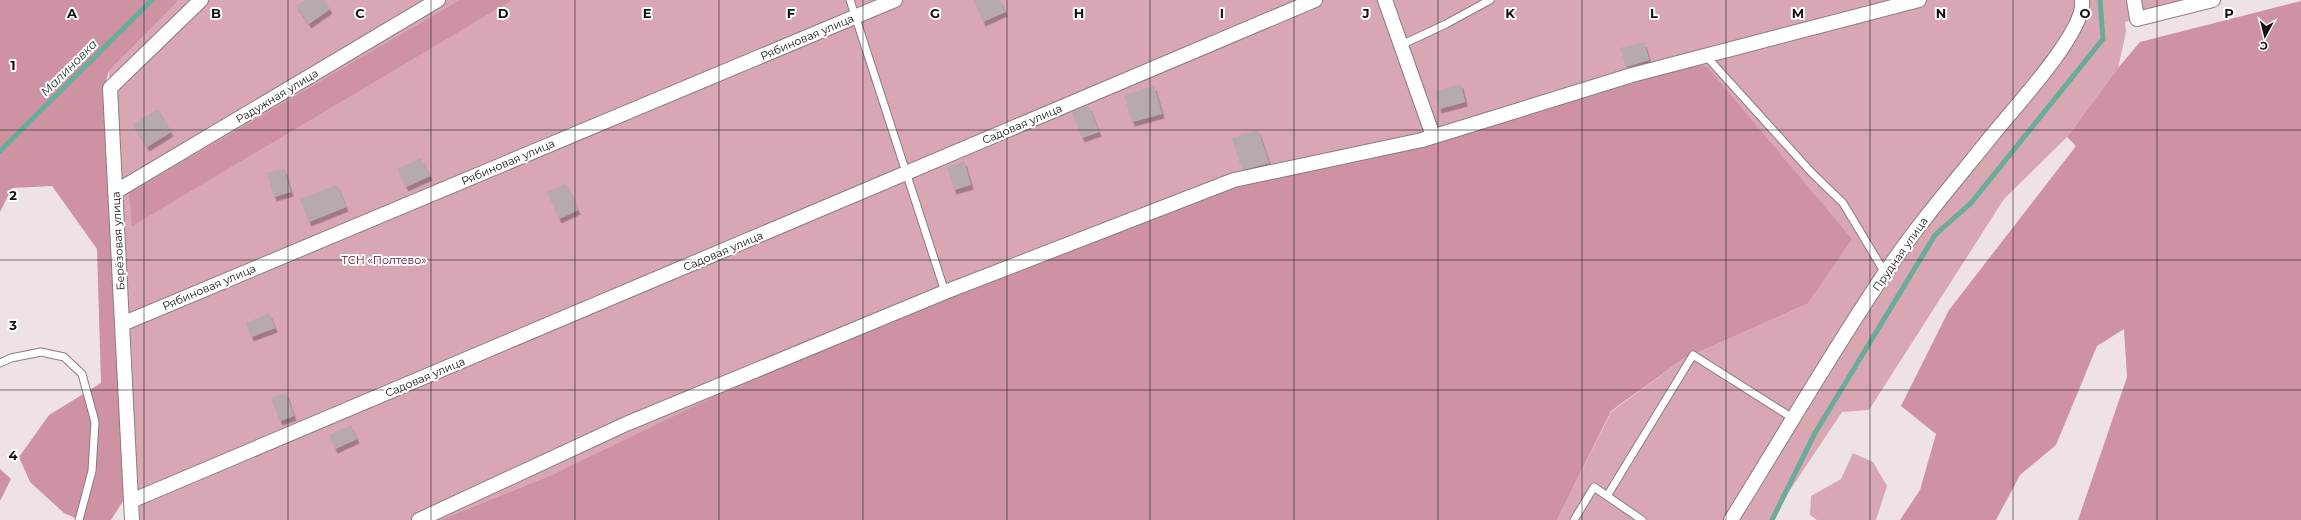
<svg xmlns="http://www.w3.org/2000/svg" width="2301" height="520" viewBox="0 0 2301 520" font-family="Montserrat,sans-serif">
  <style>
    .green { fill: #d9a6b4 }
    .forest { fill: #ce92a3 }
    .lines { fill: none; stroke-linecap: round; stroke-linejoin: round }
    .stream { stroke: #68ac99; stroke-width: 5 }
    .building { fill: #b6aaad; filter: url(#shadow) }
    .lane-casing { stroke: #897e80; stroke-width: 9 }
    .street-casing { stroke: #897e80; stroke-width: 16 }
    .lane { stroke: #fff; stroke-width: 7 }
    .street { stroke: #fff; stroke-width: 14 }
    .grid { fill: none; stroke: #141011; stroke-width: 1; stroke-opacity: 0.55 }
    .labels { text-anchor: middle; stroke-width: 4; stroke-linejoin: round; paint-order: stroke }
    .street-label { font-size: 11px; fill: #141011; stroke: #fff }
    .park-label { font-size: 11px; fill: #530c2a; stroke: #fff }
    .water-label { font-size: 12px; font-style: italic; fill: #13342c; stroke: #fff }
    .grid-label { font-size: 13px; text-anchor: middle; font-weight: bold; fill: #141011; stroke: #fff; stroke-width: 4; stroke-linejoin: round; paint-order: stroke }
  </style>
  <defs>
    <filter id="shadow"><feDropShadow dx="2.5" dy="4.5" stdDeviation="0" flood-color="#0004"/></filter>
  </defs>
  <rect width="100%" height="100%" fill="#efe2e5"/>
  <path class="green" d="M179,0H2213L2125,22L2126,32L2118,68L2067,137L2004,199L1869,410L1842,412L1778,508L1772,520H1557L1611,412L1683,359L1807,304L556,473L440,520H132L109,71Z
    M1853,453L1873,462L1887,486L1876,520H1817L1810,515L1811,496L1841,479Z"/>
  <path class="forest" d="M0,0H179L109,71L105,84L125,498L111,520H80L64,513L30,482L19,457L49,415L101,383L97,249L52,186L12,188L0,212Z
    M460,0H512L132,226L129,193Z
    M2301,1V520H2078L2127,377L2124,329L2097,346L2056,445L2020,475L1996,520H1900L1920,490L1936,434L1901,406L1949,310L2076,146L2067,137L2118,68L2140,42Z
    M1682,62L1707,67L1852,239L1807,304L1683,359L1611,411L1557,520H440L556,473L796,357L1143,217L1311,164Z
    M0,469L11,479L0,501Z"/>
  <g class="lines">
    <path class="stream" d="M0,151L152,0
      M1772,520L1815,433L1935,235L1971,203L2103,39L2100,0"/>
  </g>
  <path class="building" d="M305,0H324L330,9L309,24L296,6Z
    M974,0H1000L1005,12L983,22Z
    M1644,42L1649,60L1626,67L1620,48Z
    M1461,84L1465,102L1439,109L1435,91Z
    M1154,86L1162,114L1132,122L1124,95Z
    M1089,106L1099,132L1082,138L1072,112Z
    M158,109L171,132L147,147L133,124Z
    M1258,130L1269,163L1242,170L1232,138Z
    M421,158L430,176L406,187L397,169Z
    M964,161L971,185L954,190L947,167Z
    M284,169L291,192L274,197L267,173Z
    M566,184L578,210L559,219L547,192Z
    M337,185L346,207L309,222L300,199Z
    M269,313L275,328L251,337L246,323Z
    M286,393L294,416L280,421L271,398Z
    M351,425L357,439L335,449L329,435Z"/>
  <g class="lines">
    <defs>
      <path id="lane" d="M850,0L945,292
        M1401,45L1446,24L1490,0
        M1706,56L1811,172L1843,203L1885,273
        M0,363L11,358L41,352L64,357L82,374L95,422L92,471L79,520
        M1607,496L1642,520
        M1574,520L1594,487L1607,496L1693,355L1794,419"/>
      <path id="street" d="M1385,0L1433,136
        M2134,0L2137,19L2213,0
        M115,192L438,0
        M122,324L895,0
        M131,501L1315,0
        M132,520L110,88L201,0
        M419,520L626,424L945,292L1234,180L1422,140L1632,75L1919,0
        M1731,520C1782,438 1831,353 1885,273C1918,224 1957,179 1994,133C2014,108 2087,30 2082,0"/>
    </defs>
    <use href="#lane" class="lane-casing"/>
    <use href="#street" class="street-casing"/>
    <use href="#lane" class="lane"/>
    <use href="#street" class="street"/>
  </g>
  <path class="grid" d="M144,0V520M288,0V520M431,0V520M575,0V520M719,0V520M863,0V520M1007,0V520M1150,0V520M1294,0V520M1438,0V520M1582,0V520M1726,0V520M1870,0V520M2013,0V520M2157,0V520M0,130H2301M0,260H2301M0,390H2301"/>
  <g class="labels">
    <g class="street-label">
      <text transform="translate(807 37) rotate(-23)" y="4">Рябиновая улица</text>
      <text transform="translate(277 96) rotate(-31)" y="4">Радужная улица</text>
      <text transform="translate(1022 124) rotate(-23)" y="4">Садовая улица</text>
      <text transform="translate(508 162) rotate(-23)" y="4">Рябиновая улица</text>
      <text transform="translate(118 241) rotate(-93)" y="4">Берёзовая улица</text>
      <text transform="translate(723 251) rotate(-23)" y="4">Садовая улица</text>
      <text transform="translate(1900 254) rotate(-55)" y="4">Прудная улица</text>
      <text transform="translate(209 287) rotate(-23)" y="4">Рябиновая улица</text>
      <text transform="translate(425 377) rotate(-23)" y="4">Садовая улица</text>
    </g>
    <g class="park-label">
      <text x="384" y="264">ТСН «Полтево»</text>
    </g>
    <g class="water-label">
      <text transform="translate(69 68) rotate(-45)" y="4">Малиновка</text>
    </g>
  </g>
  <g class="grid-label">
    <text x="72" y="18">A</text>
    <text x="216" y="18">B</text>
    <text x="360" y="18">C</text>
    <text x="503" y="18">D</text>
    <text x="647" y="18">E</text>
    <text x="791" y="18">F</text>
    <text x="935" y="18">G</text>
    <text x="1079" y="18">H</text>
    <text x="1222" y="18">I</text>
    <text x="1366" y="18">J</text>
    <text x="1510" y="18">K</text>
    <text x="1654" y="18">L</text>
    <text x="1798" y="18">M</text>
    <text x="1941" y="18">N</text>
    <text x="2085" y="18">O</text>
    <text x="2229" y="18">P</text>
    <text x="13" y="70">1</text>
    <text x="13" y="200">2</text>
    <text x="13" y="330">3</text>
    <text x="13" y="460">4</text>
  </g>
  <g transform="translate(2265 36) rotate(187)" stroke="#ffffff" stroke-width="3" paint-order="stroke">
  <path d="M0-3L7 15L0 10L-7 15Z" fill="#141011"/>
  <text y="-6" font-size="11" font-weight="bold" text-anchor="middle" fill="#141011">С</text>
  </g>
</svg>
